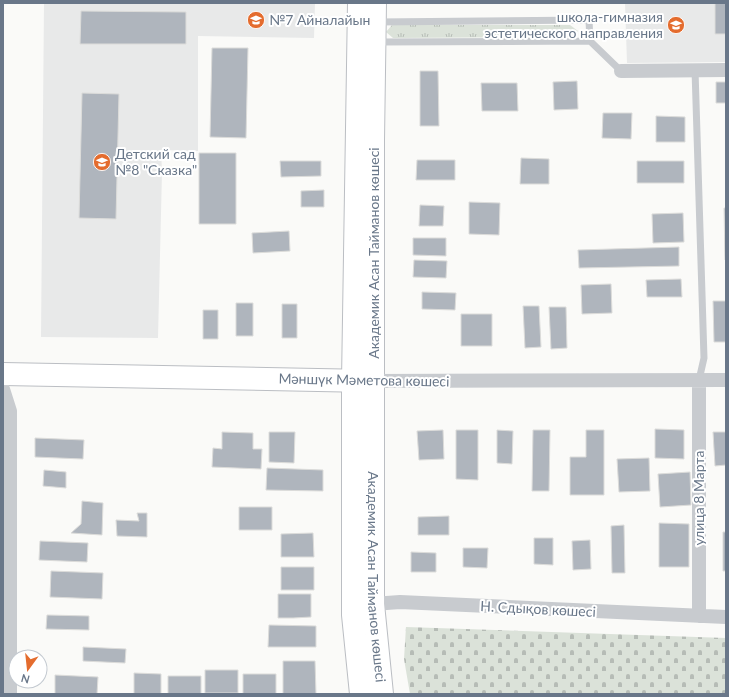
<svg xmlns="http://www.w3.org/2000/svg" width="729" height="697" viewBox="0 0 729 697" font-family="Lato,sans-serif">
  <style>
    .built { fill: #e8e9e9 }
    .grass { fill: url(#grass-tufts) }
    .cemetery { fill: url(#cemetery-stones) }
    .building { fill: #afb5bd; stroke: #dcdcda }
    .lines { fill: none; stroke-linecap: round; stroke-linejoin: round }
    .primary-casing { stroke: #bbbec3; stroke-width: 24 }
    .lane { stroke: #c8cbcf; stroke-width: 7 }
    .street { stroke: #c8cbcf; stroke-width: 14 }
    .primary { stroke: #fff; stroke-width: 22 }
    .labels { text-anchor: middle; stroke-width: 4; stroke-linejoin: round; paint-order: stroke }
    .poi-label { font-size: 14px; fill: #697789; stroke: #fff; text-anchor: start }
    .street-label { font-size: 14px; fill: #697789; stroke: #fff }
  </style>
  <defs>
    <pattern id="grass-tufts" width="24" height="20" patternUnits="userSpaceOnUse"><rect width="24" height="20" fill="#dbe2d9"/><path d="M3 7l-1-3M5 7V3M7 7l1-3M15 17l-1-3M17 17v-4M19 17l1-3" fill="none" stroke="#b6bcb6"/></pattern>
    <pattern id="cemetery-stones" width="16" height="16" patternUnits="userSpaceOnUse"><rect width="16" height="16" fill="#dbe2d9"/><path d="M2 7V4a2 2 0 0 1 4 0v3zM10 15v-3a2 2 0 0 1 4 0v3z" fill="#b6bcb6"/></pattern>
  </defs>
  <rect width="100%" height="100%" fill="#fafaf8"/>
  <path class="built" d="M44,3H315L314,38L198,36V151L161,150L162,172L158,338L41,337Z
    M625,3H726V62L627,63Z"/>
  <path class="grass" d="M392,25H570L578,31L570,37L393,38L386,32Z"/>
  <path class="cemetery" d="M406,627L726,638V694H410L404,659Z"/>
  <path class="building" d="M715,3H726V34H715Z
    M81,11L186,12V44H80Z
    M212,48H248L246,138L210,137Z
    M420,71H438L439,126H420Z
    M577,81L578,109L554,110L553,82Z
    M716,82H726V103H716Z
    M481,83H517L518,111H482Z
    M82,93L119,94L116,219L79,218Z
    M603,113H632L631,139L602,138Z
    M656,116L685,117V142H656Z
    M199,153H236V224H199Z
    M521,158L549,159V184H520Z
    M417,160H455V180H416Z
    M280,161H321V176L281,177Z
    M637,161H684V183H637Z
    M324,190V207H301V191Z
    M469,202L500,203L499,235L469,234Z
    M420,205L444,206L443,226H419Z
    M724,208H726V260H725Z
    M683,213L684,242L653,243L652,214Z
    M289,231L290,251L253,253L252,233Z
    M413,238H446V256L413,255Z
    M679,247V266L579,268L578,250Z
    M414,260L447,261L446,278L413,277Z
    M681,279L682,297H647L646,280Z
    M611,284L612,313L582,314L581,285Z
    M422,292L456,293L455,310L422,309Z
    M713,301H726V342H714Z
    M236,303H253V336H236Z
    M282,304H297V338H282Z
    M523,306H539L541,347L525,348Z
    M549,307H566L567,348L551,349Z
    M203,310H218V339H203Z
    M461,314H492V346H461Z
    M655,429L684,430V459L655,458Z
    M443,430L444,459L419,460L417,431Z
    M456,430H478V480L456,479Z
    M497,430L513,431L512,464L497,463Z
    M533,430H550L549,491H532Z
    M586,430H604V495H570V457H586Z
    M222,432L253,433V449H262L261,469L212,467L213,448L222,449Z
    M269,432H295L294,463L269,462Z
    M713,432H726V465L715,466Z
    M35,438L84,440L83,459L35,457Z
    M649,458L650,491L619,492L617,459Z
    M267,468L323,470V491L266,490Z
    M44,470L66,472V488L43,486Z
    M690,472L691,505L660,507L658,474Z
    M82,501L103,503L102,535L71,533L81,524Z
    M239,507H272V530H239Z
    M137,513H147V537L117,536L116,520L139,521Z
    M449,516V535H418V517Z
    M659,523L689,524V567H659Z
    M624,525L625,573H612L611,526Z
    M723,532H726V571H723Z
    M313,533L314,557H281V534Z
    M534,538H553V565L534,564Z
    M590,540L591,569L573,570L572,541Z
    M40,541L88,543L87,562L39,560Z
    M463,548H488L487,568L463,567Z
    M411,552L436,553V572H411Z
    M281,567H314V590H281Z
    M51,571L103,573L102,599L50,597Z
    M278,594H311V617L293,618H278Z
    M47,615L89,616V630L46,629Z
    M269,625L316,626V647H268Z
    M83,647L126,649L125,663L83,661Z
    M283,661H315L316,694H283Z
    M205,670H238V693H205Z
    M134,673L161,674V694H134Z
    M243,674H276V694H243Z
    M55,675L98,677L97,694H55Z
    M168,676H201V694H168Z"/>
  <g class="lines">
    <defs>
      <g id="primary">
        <path d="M359,3L353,381V615L361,694"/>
        <path id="s1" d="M375,3L373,140V604L382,694"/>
        <path d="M3,374L369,381"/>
      </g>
    </defs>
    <use href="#primary" class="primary-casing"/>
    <path class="lane" d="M377,22L589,20L590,41L377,42
      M590,41L621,71
      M695,70L704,358L699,380"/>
    <path class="street" d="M621,71L726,70
      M699,380V616
      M374,381L726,380
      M3,389L10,411V694
      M367,607L373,604L400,602L726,617"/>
    <use href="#primary" class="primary"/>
  </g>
  <defs>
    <symbol id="school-disc" viewBox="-11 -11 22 22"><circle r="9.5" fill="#e46c2e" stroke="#fff"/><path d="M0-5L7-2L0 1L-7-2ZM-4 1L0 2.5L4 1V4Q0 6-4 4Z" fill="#fff"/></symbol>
  </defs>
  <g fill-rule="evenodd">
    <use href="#school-disc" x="246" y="10" width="20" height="20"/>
    <use href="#school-disc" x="666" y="15" width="20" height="20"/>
    <use href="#school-disc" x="92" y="152" width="20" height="20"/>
  </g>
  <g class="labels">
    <g class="poi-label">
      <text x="663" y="22" text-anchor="end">школа-гимназия<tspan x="663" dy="16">эстетического направления</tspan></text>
      <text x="269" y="25">№7 Айналайын</text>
      <text x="115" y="159">Детский сад<tspan x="115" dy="16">№8 "Сказка"</tspan></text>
    </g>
    <g class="street-label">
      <text transform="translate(374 253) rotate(-90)" y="5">Академик Асан Тайманов көшесі</text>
      <text transform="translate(364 380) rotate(1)" y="5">Мәншүк Мәметова көшесі</text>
      <text transform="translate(699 498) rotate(-90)" y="5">улица 8 Марта</text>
      <text dy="5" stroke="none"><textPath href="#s1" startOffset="574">Академик Асан Тайманов көшесі</textPath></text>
      <text transform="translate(538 609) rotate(3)" y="5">Н. Сдықов көшесі</text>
    </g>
  </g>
  <rect width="729" height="697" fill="none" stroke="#697789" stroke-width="8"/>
  <g transform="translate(28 669) rotate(195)"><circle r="19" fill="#ffffff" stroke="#c3c9d0"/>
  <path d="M0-3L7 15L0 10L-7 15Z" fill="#e46c2e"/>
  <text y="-6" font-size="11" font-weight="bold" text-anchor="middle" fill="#697789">N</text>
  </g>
</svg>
